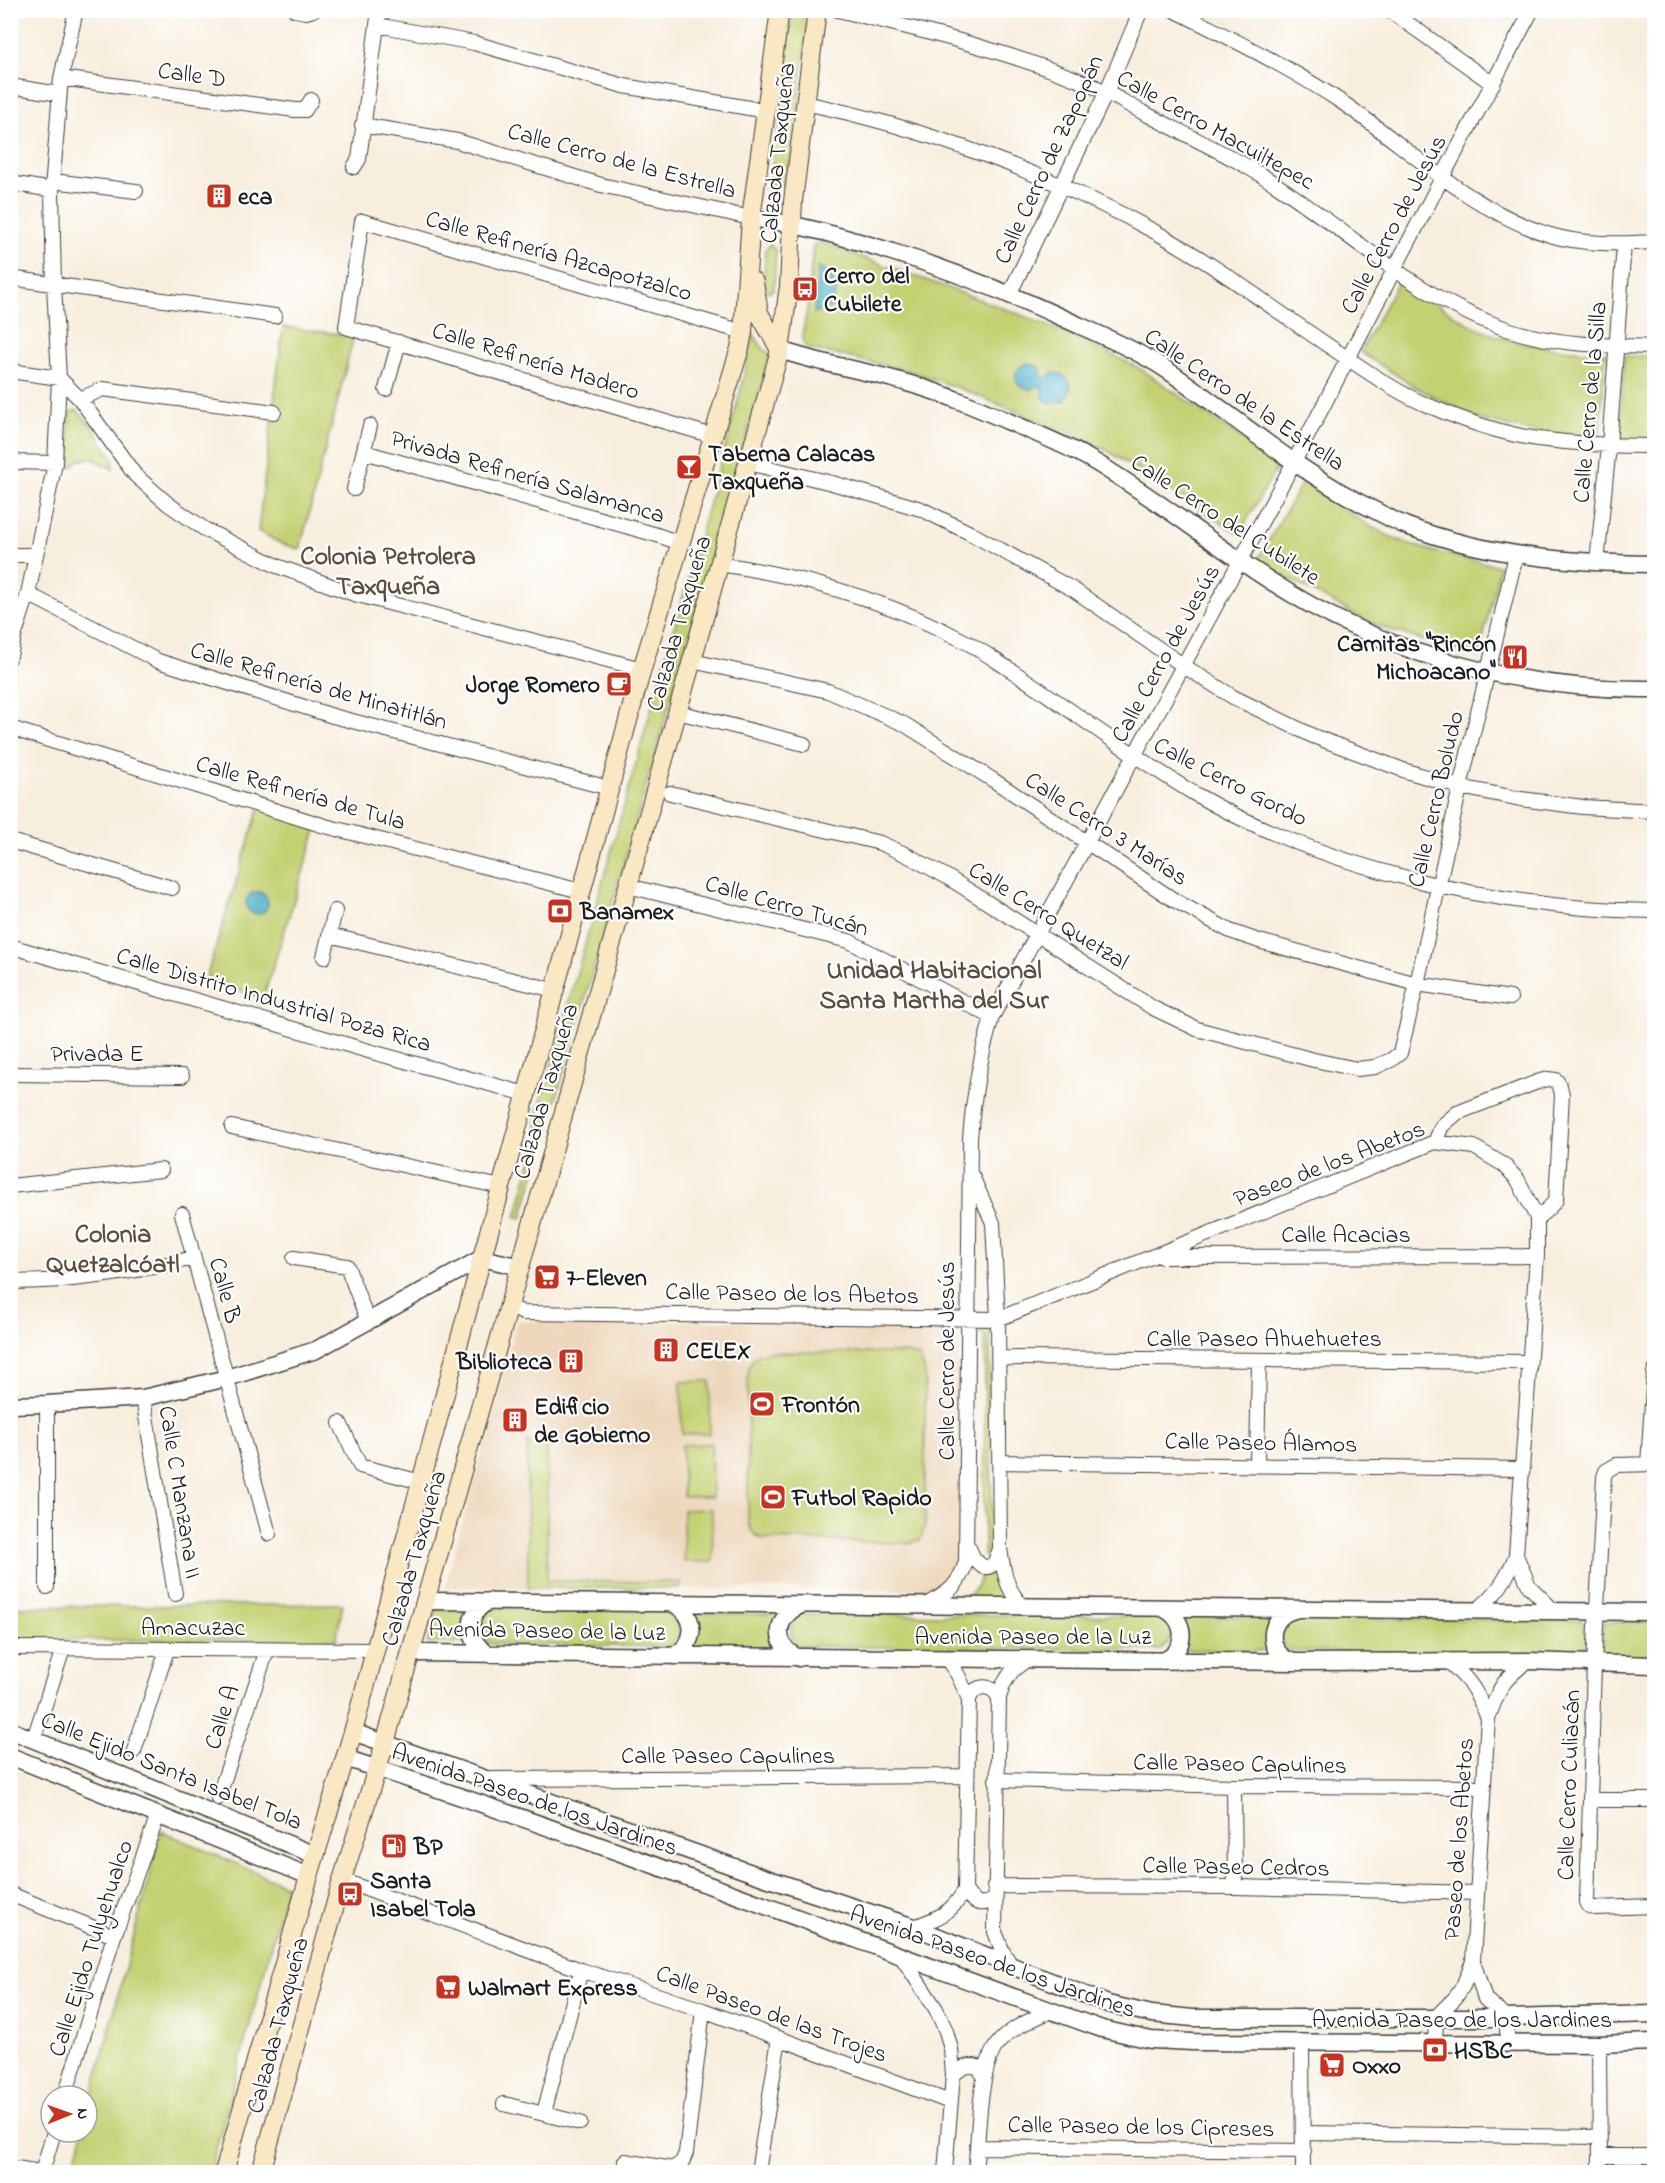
<svg xmlns="http://www.w3.org/2000/svg" width="1665" height="2183" viewBox="0 0 1665 2183" font-family="'Indie Flower',sans-serif">
  <style>
    .built { fill: #eed7bb }
    .green { fill: #c4d173; stroke: #707648; stroke-width: 1.5 }
    .water { fill: #48aec7; stroke: #326572; stroke-width: 1.5 }
    .lines { fill: none; stroke-linecap: round; stroke-linejoin: round }
    .minor-casing { stroke: #3d3c39; stroke-width: 16 }
    .tertiary-casing { stroke: #3d3c39; stroke-width: 19 }
    .secondary-casing { stroke: #3d3c39; stroke-width: 20 }
    .minor { stroke: #fff; stroke-width: 14 }
    .tertiary { stroke: #fff; stroke-width: 16 }
    .secondary { stroke: #fae7c3; stroke-width: 18 }
    .labels { text-anchor: middle; stroke-width: 4.5; stroke-linejoin: round; paint-order: stroke }
    .street-label { font-size: 24px; fill: #1c1c1c; stroke: #fff }
    .poi-label { font-size: 24px; font-weight: bold; fill: #1c1c1c; stroke: #fff; text-anchor: start }
    .neighbourhood-label { font-size: 26px; font-weight: bold; fill: #5e4d3c; stroke: #fff }
  </style>
  <rect width="100%" height="100%" fill="#fff"/>
  <filter id="ink" filterUnits="userSpaceOnUse"><feTurbulence type="fractalNoise" baseFrequency=".0167" numOctaves="2"/><feDisplacementMap in="SourceGraphic" scale="12" xChannelSelector="R" yChannelSelector="G"/><feConvolveMatrix kernelMatrix="1 2 1 2 8 2 1 2 1" color-interpolation-filters="sRGB"/></filter>
  <filter id="wash" filterUnits="userSpaceOnUse"><feTurbulence type="fractalNoise" baseFrequency=".008" numOctaves="4" result="noise"/><feDisplacementMap in="SourceGraphic" scale="24" xChannelSelector="R" yChannelSelector="G"/><feGaussianBlur stdDeviation="1.35" result="paint"/><feColorMatrix in="noise" values="0 0 0 0 0 0 0 0 0 0 0 0 0 0 0 0 0 1.4 0 .05"/><feComposite in="paint" operator="in"/></filter>
  <g filter="url(#wash)">
    <rect width="100%" height="100%" fill="#f8eedd"/>
    <path class="built" d="M517,1321H960L962,1560L946,1590L445,1587Z"/>
    <path class="green" d="M792,11H810L787,187L770,184Z
      M820,242C926,282 1042,316 1142,370L1279,464L1239,534L1108,451L1084,439L961,389L910,371L807,348L803,342V331L807,310L813,246Z
      M770,244L776,251L774,289L769,292L764,288L765,250Z
      M1400,278C1429,298 1462,324 1496,336C1531,347 1569,350 1606,353L1599,440L1538,433L1478,419L1417,388L1360,352Z
      M283,327L354,336L300,549L282,544L258,531Z
      M753,333L761,346L770,355L522,1218L516,1217L537,1140V1115L740,393Z
      M1624,356H1654V447L1619,445Z
      M77,410L91,425L114,460L113,469L91,458L77,461L73,466L69,467L67,464L70,412Z
      M1303,481C1334,502 1366,528 1401,541C1433,553 1467,559 1500,566L1479,656L1427,642L1370,623L1257,561Z
      M259,808L317,827L263,999L206,978Z
      M993,1320L990,1337L992,1556H984L985,1338L973,1322Z
      M770,1352L907,1353L920,1357L925,1372V1525L920,1540L908,1543L765,1539C754,1538 750,1530 748,1520V1373C750,1359 756,1354 770,1352Z
      M710,1381V1434H682L681,1382Z
      M527,1442H547V1581L681,1582V1588H528Z
      M711,1444L712,1497H683L682,1445Z
      M712,1509L713,1562H684L683,1510Z
      M982,1574H993L999,1588L1010,1600H966L976,1587Z
      M343,1604L336,1640H11V1607Z
      M494,1608L666,1611L676,1619L681,1630L676,1642L666,1647L491,1644L481,1636L477,1627L483,1616Z
      M436,1609L468,1610C461,1623 459,1630 468,1643H427Z
      M691,1613L780,1614L779,1648L690,1647Z
      M798,1614L1160,1616L1168,1624L1172,1633L1168,1643L1159,1650L797,1646C788,1635 788,1625 798,1614Z
      M1183,1616L1273,1617V1651L1183,1650Z
      M1290,1618L1582,1620L1588,1638L1581,1655L1289,1651L1282,1643L1280,1635Z
      M1603,1622H1654V1657L1602,1655Z
      M161,1831L287,1886L210,2172H72L83,2132H87V2115Z
      M463,2162L515,2172H461Z"/>
    <path class="water" d="M818,267L832,275L836,291L832,307L814,313Z
      M1027,363L1040,367L1043,380L1052,373C1063,373 1069,377 1071,388L1065,401L1051,403L1043,398L1041,385L1029,390L1018,384C1013,374 1017,367 1027,363Z
      M246 903a11 11 0 1 1 22 0a11 11 0 1 1-22 0Z"/>
  </g>
  <g filter="url(#ink)">
    <g class="lines">
      <defs>
        <path id="minor" d="M295,10L306,12L313,10
          M838,10C921,30 1007,51 1086,83C1107,91 1126,104 1146,114C1177,130 1208,145 1239,162C1331,213 1406,295 1507,329C1554,345 1606,346 1654,347
          M1174,10C1232,39 1289,67 1343,103C1409,148 1471,211 1550,235C1583,245 1620,244 1654,242
          M1389,10L1493,84
          M377,25L474,43L624,86L766,111
          M61,78L295,110H305L311,100
          M10,86L59,94
          M805,103C924,128 1053,175 1159,234C1226,271 1286,319 1350,360C1374,376 1400,394 1427,405C1460,419 1502,434 1538,439C1577,444 1616,446 1654,446
          M362,125L457,141L601,185L751,218
          M354,167L359,159L379,10
          M53,181L136,191
          M10,183L52,190
          M10,278L275,316
          M1010,293L1106,93L1141,10
          M10,371L59,378L80,399L135,475L168,504L206,530L277,566L354,594L642,669
          M386,389L399,342
          M80,399L103,389L274,412
          M713,436L346,327L362,221L743,332
          M364,452L657,535L680,543
          M10,462L55,463
          M748,463L832,483L921,509L970,533L1074,590L1184,666L1233,697L1313,736L1406,771L1460,787L1521,799L1583,807L1654,811
          M354,489L370,426
          M10,555H36
          M1597,563L1609,446L1624,244
          M720,564C807,577 889,601 966,642C981,650 995,660 1009,669C1072,710 1131,756 1195,794C1327,870 1503,910 1654,911
          M28,594L158,661L333,716L609,788
          M10,656L14,637L28,594L55,463L59,378L54,285L52,190L61,78L76,10
          M692,661L828,691L904,724L993,780L1174,900L1230,931L1259,941L1417,984L1510,998
          M678,712L804,744
          M10,728L325,826L581,891
          M670,793L880,843L907,855L949,878L1153,1008L1197,1029L1314,1060L1357,1069L1375,1067L1391,1060L1400,1053L1417,984L1460,787L1516,555
          M10,841L172,888
          M628,886L849,941L992,1017
          M329,935L554,990
          M10,946L372,1052L526,1094
          M324,957L335,911
          M10,1074L182,1076
          M232,1127L501,1187
          M1435,1142L1442,1126L1457,1113L1540,1081L1548,1079L1556,1080L1560,1086L1562,1095L1556,1200L1548,1209L1537,1218
          M972,1176L993,1223L998,1319L1000,1549C1004,1572 1006,1591 1024,1607
          M10,1186L161,1170
          M182,1214L269,1534
          M1162,1257L1537,1256
          M294,1258L347,1266L367,1319
          M10,1282C73,1282 133,1273 193,1258
          M509,1306L523,1313L998,1319L1435,1142L1474,1147L1504,1165L1518,1180L1537,1218V1256L1516,1555C1507,1579 1497,1594 1477,1610
          M998,1358L1530,1362
          M143,1398L175,1594
          M47,1404V1587
          M340,1423L360,1466L421,1482
          M999,1462L1523,1469
          M1257,1464L1259,1360
          M1648,1464L1654,1372
          M1654,1464L1616,1465L1606,1471L1604,1477L1594,1664L1587,1902L1589,1906L1595,1908L1654,1906
          M968,1546L974,1559L983,1567H988L994,1564L1000,1549
          M1516,1555L1529,1586L1554,1611
          M927,1605C949,1592 958,1587 966,1562L970,1138C973,1096 980,1057 992,1017L1294,462L1443,176L1532,10
          M10,1648L375,1650
          M1447,1660C1471,1682 1475,1688 1488,1718
          M969,1699C975,1684 992,1683 999,1698
          M37,1729L63,1649
          M134,1751L167,1650
          M493,1779L967,1776
          M996,1780L1234,1786L1484,1787
          M1234,1786L1235,1887
          M218,1798L267,1650
          M1590,1800H1654
          M342,1880L581,1970L703,2010L950,2102
          M994,1886L1235,1887L1477,1893
          M965,1890C973,1903 980,1907 994,1900
          M10,1894L114,1936
          M914,1927C938,1918 951,1914 965,1890L969,1699L958,1675L947,1659
          M901,1956L936,2009L946,2031L951,2049L953,2075L945,2172
          M1012,1967L1002,1950L995,1932L999,1698L1003,1685L1012,1671L1026,1660
          M1302,2043L1303,2172
          M1435,2044L1436,2017L1456,1997L1463,1986L1473,1961
          M1507,2044V2018L1485,1999L1473,1961L1488,1718C1500,1687 1501,1681 1528,1661
          M1599,2044L1600,2172
          M953,2075C961,2068 967,2064 978,2067L984,2076
          M65,2096L114,1936L158,1815
          M504,2104L580,2123
          M544,2113L581,1970
          M1304,2133L1600,2137
          M978,2147L1304,2151
          M1600,2156H1654
          M625,2161L673,2169L682,2162L686,2153L703,2010
          M10,2167L40,2172
          M42,2172L54,2132
          M758,2172L779,2038
          M975,2172C979,2138 978,2078 994,2049C1006,2029 1031,2020 1051,2011"/>
        <path id="tertiary" d="M751,218C799,224 840,236 886,250C948,269 1006,292 1065,319C1098,334 1137,350 1167,370C1236,417 1300,474 1376,511C1386,516 1396,522 1407,526C1486,556 1571,563 1654,564
          M780,350C824,365 870,371 914,385C948,395 980,409 1012,423C1038,434 1066,445 1090,459C1169,505 1238,566 1318,609C1421,664 1538,691 1654,689
          M10,1405L47,1404L143,1398L227,1378L316,1350L482,1258L520,1267
          M425,1601L1654,1612
          M489,1601C465,1613 466,1642 489,1654
          M1162,1608C1188,1619 1188,1650 1163,1661
          M411,1653L1296,1662L1528,1661L1654,1665
          M673,1656C696,1645 698,1618 676,1605
          M799,1658C772,1646 774,1615 802,1605
          M1294,1662C1265,1655 1266,1616 1295,1610
          M10,1730L315,1855
          M353,1732L763,1877L914,1927L1108,2004L1152,2014L1193,2018H1507L1654,2014
          M10,1756L309,1876
          M345,1758C600,1841 850,1939 1102,2029L1151,2040L1193,2042L1599,2044L1654,2042"/>
        <path id="secondary" d="M754,282L759,313L780,350
          M224,2172L309,1876L353,1732L642,669L740,348L743,332L751,218L780,10
          M261,2172L342,1880L385,1743L780,350L789,286L793,201L817,10"/>
      </defs>
      <use href="#minor" class="minor-casing"/>
      <use href="#tertiary" class="tertiary-casing"/>
      <use href="#secondary" class="secondary-casing"/>
      <use href="#minor" class="minor"/>
      <use href="#tertiary" class="tertiary"/>
      <use href="#secondary" class="secondary"/>
    </g>
  </g>
  <defs>
    <symbol id="building-square" viewBox="-11 -11 22 22"><rect x="-9" y="-9" width="18" height="18" rx="4" fill="#c8321e" stroke="#fff"/><path d="M-4-6H4V6H1V3H-1V6H-4ZM-2.5-4.3h1.7v1.8h-1.7ZM.8-4.3h1.7v1.8H.8ZM-2.5-1h1.7V.8h-1.7ZM.8-1h1.7V.8H.8Z" fill="#fff"/></symbol>
    <symbol id="bus-square" viewBox="-11 -11 22 22"><rect x="-9" y="-9" width="18" height="18" rx="4" fill="#c8321e" stroke="#fff"/><path d="M-5-6H5V4H4V6H2V4H-2V6H-4V4H-5ZM-3.5-4V0h7V-4ZM-3.5 1.2v1.5H-2V1.2ZM2 1.2v1.5H3.5V1.2Z" fill="#fff"/></symbol>
    <symbol id="bar-square" viewBox="-11 -11 22 22"><rect x="-9" y="-9" width="18" height="18" rx="4" fill="#c8321e" stroke="#fff"/><path d="M-6-5H6L.8 .8V4.5H3.5V6h-7V4.5H-.8V.8Z" fill="#fff"/></symbol>
    <symbol id="restaurant-square" viewBox="-11 -11 22 22"><rect x="-9" y="-9" width="18" height="18" rx="4" fill="#c8321e" stroke="#fff"/><path d="M-5-6h1v4h1v-4h1v4h1v-4h1v5L-1.5 .5V6h-2V.5L-5-1ZM5-6V6H3V1.5H1.5Q1.5-4 5-6Z" fill="#fff"/></symbol>
    <symbol id="cafe-square" viewBox="-11 -11 22 22"><rect x="-9" y="-9" width="18" height="18" rx="4" fill="#c8321e" stroke="#fff"/><path d="M-5.5-4.5H6V0H3Q3 3.5 0 3.5H-2.5Q-5.5 3.5-5.5 0ZM3-3.2v2h1.7v-2ZM-6 4.5H4V6H-6Z" fill="#fff"/></symbol>
    <symbol id="bank-square" viewBox="-11 -11 22 22"><rect x="-9" y="-9" width="18" height="18" rx="4" fill="#c8321e" stroke="#fff"/><path d="M-6-4H6V4H-6ZM0-2.3a2.3 2.3 0 1 0 0 4.6a2.3 2.3 0 1 0 0-4.6Z" fill="#fff"/></symbol>
    <symbol id="supermarket-square" viewBox="-11 -11 22 22"><rect x="-9" y="-9" width="18" height="18" rx="4" fill="#c8321e" stroke="#fff"/><path d="M-6-5.5h2.5l.6 2H6L4.5 2H-2.5L-4.4-4H-6ZM-1.5 3.2a1.3 1.3 0 1 0 .1 0ZM3 3.2a1.3 1.3 0 1 0 .1 0Z" fill="#fff"/></symbol>
    <symbol id="stadium-square" viewBox="-11 -11 22 22"><rect x="-9" y="-9" width="18" height="18" rx="4" fill="#c8321e" stroke="#fff"/><path d="M0-5a6.5 5 0 1 0 0 10a6.5 5 0 1 0 0-10ZM-3.5-1.8h7v3.6h-7Z" fill="#fff"/></symbol>
    <symbol id="fuel-square" viewBox="-11 -11 22 22"><rect x="-9" y="-9" width="18" height="18" rx="4" fill="#c8321e" stroke="#fff"/><path d="M-5.5-6h7V0h2V4h1.3V-2.5L3-4.5l.8-.8L6-3V5H2.5V1h-1V6h-7ZM-4.2-4.7v3.2H.2V-4.7Z" fill="#fff"/></symbol>
  </defs>
  <g fill-rule="evenodd">
    <use href="#building-square" x="204" y="181" width="30" height="30"/>
    <use href="#bus-square" x="790" y="274" width="30" height="30"/>
    <use href="#bar-square" x="674" y="452" width="30" height="30"/>
    <use href="#restaurant-square" x="1500" y="642" width="30" height="30"/>
    <use href="#cafe-square" x="604" y="669" width="30" height="30"/>
    <use href="#bank-square" x="545" y="896" width="30" height="30"/>
    <use href="#supermarket-square" x="532" y="1262" width="30" height="30"/>
    <use href="#building-square" x="651" y="1335" width="30" height="30"/>
    <use href="#building-square" x="556" y="1346" width="30" height="30"/>
    <use href="#stadium-square" x="747" y="1389" width="30" height="30"/>
    <use href="#building-square" x="500" y="1405" width="30" height="30"/>
    <use href="#stadium-square" x="758" y="1482" width="30" height="30"/>
    <use href="#fuel-square" x="379" y="1831" width="30" height="30"/>
    <use href="#bus-square" x="335" y="1879" width="30" height="30"/>
    <use href="#supermarket-square" x="433" y="1972" width="30" height="30"/>
    <use href="#bank-square" x="1420" y="2035" width="30" height="30"/>
    <use href="#supermarket-square" x="1317" y="2050" width="30" height="30"/>
  </g>
  <g class="labels">
    <g class="street-label">
      <text transform="translate(192 74) rotate(8)" y="8">Calle D</text>
      <text transform="translate(1216 129) rotate(29)" y="8">Calle Cerro Macuiltepec</text>
      <text transform="translate(777 153) rotate(-84)" y="8">Calzada Taxqueña</text>
      <text transform="translate(1048 159) rotate(-65)" y="8">Calle Cerro de Zapopán</text>
      <text transform="translate(622 160) rotate(15)" y="8">Calle Cerro de la Estrella</text>
      <text transform="translate(1393 224) rotate(-62)" y="8">Calle Cerro de Jesús</text>
      <text transform="translate(559 255) rotate(16)" y="8">Calle Refinería Azcapotzalco</text>
      <text transform="translate(536 360) rotate(17)" y="8">Calle Refinería Madero</text>
      <text transform="translate(1245 399) rotate(34)" y="8">Calle Cerro de la Estrella</text>
      <text transform="translate(1589 402) rotate(-85)" y="8">Calle Cerro de la Silla</text>
      <text transform="translate(528 476) rotate(16)" y="8">Privada Refinería Salamanca</text>
      <text transform="translate(1226 519) rotate(33)" y="8">Calle Cerro del Cubilete</text>
      <text transform="translate(678 623) rotate(-74)" y="8">Calzada Taxqueña</text>
      <text transform="translate(1165 653) rotate(-61)" y="8">Calle Cerro de Jesús</text>
      <text transform="translate(319 685) rotate(16)" y="8">Calle Refinería de Minatitlán</text>
      <text transform="translate(1231 781) rotate(27)" y="8">Calle Cerro Gordo</text>
      <text transform="translate(301 792) rotate(16)" y="8">Calle Refinería de Tula</text>
      <text transform="translate(1435 799) rotate(-77)" y="8">Calle Cerro Boludo</text>
      <text transform="translate(1107 828) rotate(33)" y="8">Calle Cerro 3 Marías</text>
      <text transform="translate(787 905) rotate(16)" y="8">Calle Cerro Tucán</text>
      <text transform="translate(1049 915) rotate(32)" y="8">Calle Cerro Quetzal</text>
      <text transform="translate(274 999) rotate(16)" y="8">Calle Distrito Industrial Poza Rica</text>
      <text x="97" y="1061">Privada E</text>
      <text transform="translate(545 1091) rotate(-74)" y="8">Calzada Taxqueña</text>
      <text transform="translate(1329 1163) rotate(-21)" y="8">Paseo de los Abetos</text>
      <text x="1346" y="1242">Calle Acacias</text>
      <text transform="translate(226 1290) rotate(75)" y="8">Calle B</text>
      <text transform="translate(792 1293) rotate(1)" y="8">Calle Paseo de los Abetos</text>
      <text x="1264" y="1346">Calle Paseo Ahuehuetes</text>
      <text transform="translate(946 1361) rotate(-90)" y="8">Calle Cerro de Jesús</text>
      <text transform="translate(1261 1442) rotate(1)" y="8">Calle Paseo Álamos</text>
      <text transform="translate(181 1492) rotate(81)" y="8">Calle C Manzana II</text>
      <text transform="translate(413 1558) rotate(-74)" y="8">Calzada Taxqueña</text>
      <text x="193" y="1635">Amacuzac</text>
      <text transform="translate(547 1630) rotate(1)" y="8">Avenida Paseo de la Luz</text>
      <text x="1033" y="1644">Avenida Paseo de la Luz</text>
      <text transform="translate(221 1717) rotate(-72)" y="8">Calle A</text>
      <text x="728" y="1763">Calle Paseo Capulines</text>
      <text transform="translate(1240 1763) rotate(1)" y="8">Calle Paseo Capulines</text>
      <text transform="translate(172 1770) rotate(22)" y="8">Calle Ejido Santa Isabel Tola</text>
      <text transform="translate(1568 1785) rotate(-88)" y="8">Calle Cerro Culiacán</text>
      <text transform="translate(535 1799) rotate(19)" y="8">Avenida Paseo de los Jardines</text>
      <text transform="translate(1458 1839) rotate(-86)" y="8">Paseo de los Abetos</text>
      <text transform="translate(1236 1866) rotate(1)" y="8">Calle Paseo Cedros</text>
      <text transform="translate(90 1948) rotate(-72)" y="8">Calle Ejido Tulyehualco</text>
      <text transform="translate(993 1961) rotate(19)" y="8">Avenida Paseo de los Jardines</text>
      <text transform="translate(772 2013) rotate(20)" y="8">Calle Paseo de las Trojes</text>
      <text x="1462" y="2027">Avenida Paseo de los Jardines</text>
      <text transform="translate(277 2025) rotate(-75)" y="8">Calzada Taxqueña</text>
      <text transform="translate(1141 2126) rotate(1)" y="8">Calle Paseo de los Cipreses</text>
    </g>
    <g class="poi-label">
      <text x="238" y="204">eca</text>
      <text x="824" y="283">Cerro del<tspan x="824" dy="28">Cubilete</tspan></text>
      <text x="708" y="461">Taberna Calacas<tspan x="708" dy="28">Taxqueña</tspan></text>
      <text x="1496" y="651" text-anchor="end">Carnitas "Rincón<tspan x="1496" dy="28">Michoacano"</tspan></text>
      <text x="600" y="692" text-anchor="end">Jorge Romero</text>
      <text x="580" y="919">Banamex</text>
      <text x="566" y="1285">7-Eleven</text>
      <text x="686" y="1358">CELEX</text>
      <text x="552" y="1369" text-anchor="end">Biblioteca</text>
      <text x="782" y="1412">Frontón</text>
      <text x="534" y="1414">Edificio<tspan x="534" dy="28">de Gobierno</tspan></text>
      <text x="792" y="1505">Futbol Rapido</text>
      <text x="414" y="1854">BP</text>
      <text x="370" y="1888">Santa<tspan x="370" dy="28">Isabel Tola</tspan></text>
      <text x="468" y="1995">Walmart Express</text>
      <text x="1454" y="2058">HSBC</text>
      <text x="1352" y="2073">Oxxo</text>
    </g>
    <g class="neighbourhood-label">
      <text x="388" y="564">Colonia Petrolera<tspan x="388" dy="30">Taxqueña</tspan></text>
      <text x="934" y="978">Unidad Habitacional<tspan x="934" dy="30">Santa Martha del Sur</tspan></text>
      <text x="113" y="1242">Colonia<tspan x="113" dy="30">Quetzalcóatl</tspan></text>
    </g>
  </g>
  <rect width="1665" height="2183" fill="none" stroke="#fff" stroke-width="36"/>
  <g transform="translate(69 2114) rotate(89)"><circle r="28" fill="#ffffff" stroke="#a4a4a4" stroke-width="1.5"/>
  <path d="M0-4.5L10 22L0 15L-10 22Z" fill="#c8321e"/>
  <text y="-9" font-size="16" font-weight="bold" text-anchor="middle" fill="#1c1c1c">N</text>
  </g>
</svg>
